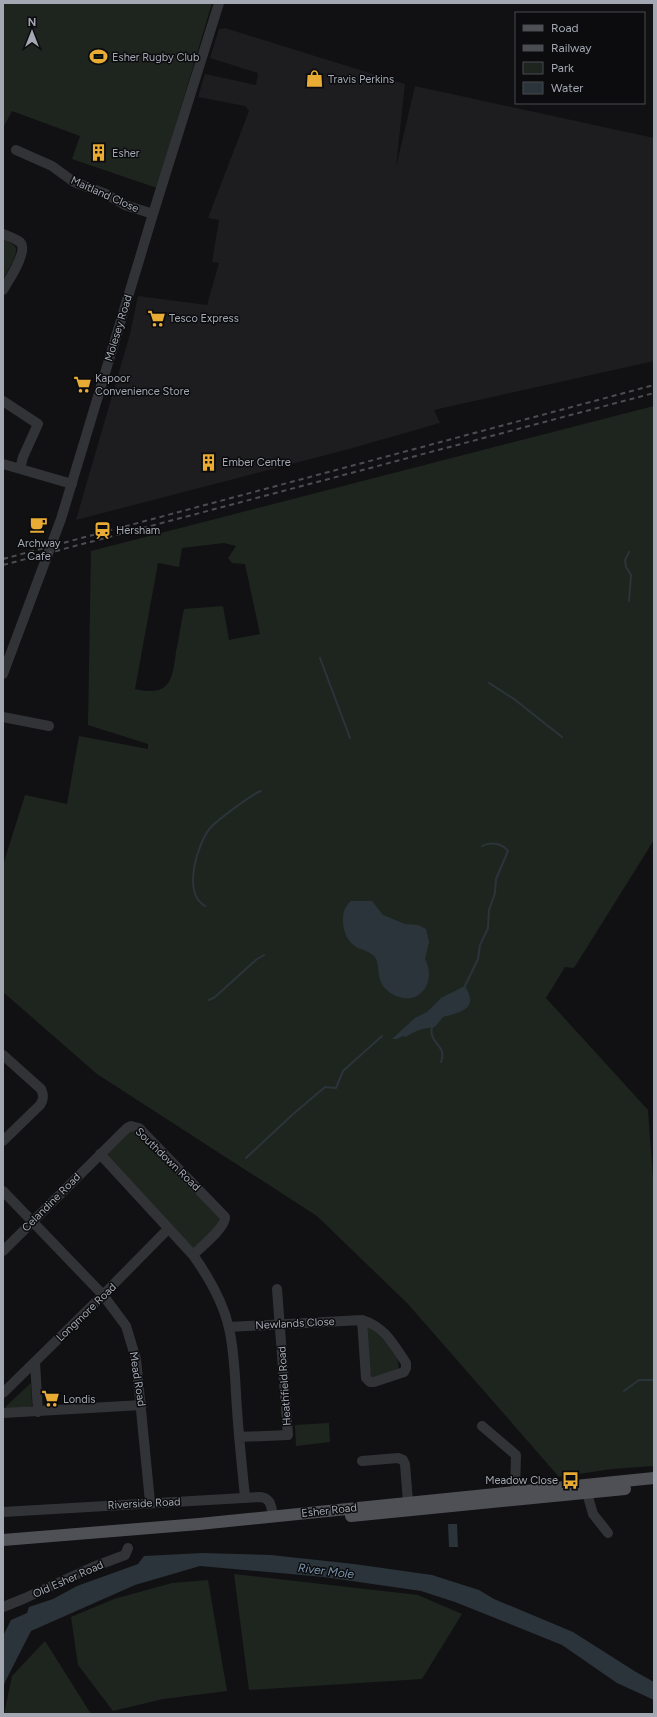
<svg xmlns="http://www.w3.org/2000/svg" width="657" height="1717" viewBox="0 0 657 1717" font-family="Figtree,sans-serif">
  <style>
    .built { fill: #1d1d20 }
    .green { fill: #1e251f; fill-rule: evenodd }
    .water { fill: #2b343a }
    .lines { fill: none; stroke-linecap: round; stroke-linejoin: round }
    .stream { stroke: #2b343a; stroke-width: 2 }
    .minor { stroke: #323337; stroke-width: 10 }
    .major { stroke: #4f5056; stroke-width: 12 }
    .rail { stroke: #4c4d52; stroke-width: 2; stroke-dasharray: 5 4; stroke-linecap: butt }
    .labels { text-anchor: middle; stroke-width: 3; stroke-linejoin: round; paint-order: stroke }
    .poi-label { font-size: 11px; fill: #a3a8b3; stroke: #0c0c0e; text-anchor: start }
    .street-label { font-size: 11px; fill: #a3a8b3; stroke: #0c0c0e }
    .water-label { font-size: 12px; font-style: italic; fill: #7b95ad; stroke: #0c0c0e }
  </style>
  <rect width="100%" height="100%" fill="#111113"/>
  <path class="built" d="M225,28L405,84L396,167L415,86L654,138V361L434,410L440,423L349,449L76,520L130,334L138,296L207,305L219,263L212,262L219,220L208,218L249,111L245,106L198,97L205,74L256,85L258,73L210,58L219,29Z"/>
  <path class="green" d="M3,3H212L157,188L72,159L80,136L12,111L3,128Z
    M4,239C7,241 12,243 15,246C20,253 7,272 3,279Z
    M654,406V840L574,968L565,967L546,998L648,1110L654,1192V1466L612,1469L559,1477L408,1304L317,1216L97,1074L3,992V865L25,795L67,804L79,736L148,749V744L88,725L91,551ZM224,543L236,546L228,558L232,563L245,564L260,634L229,640L223,606L184,609C181,623 179,638 176,652C172,681 170,697 135,689L158,563L179,567L182,548Z
    M131,1126L225,1217L193,1255L100,1154Z
    M368,1327C379,1334 403,1356 398,1370L376,1379L372,1377L369,1373L366,1329Z
    M31,1383L32,1406L7,1409L5,1407Z
    M329,1423L330,1442L296,1446L295,1425Z
    M234,1574L418,1595L462,1614L422,1679L249,1690Z
    M208,1580L227,1691L163,1699L113,1711L78,1665L71,1617L114,1599L172,1583Z
    M45,1641L91,1714H4L12,1676Z"/>
  <path class="water" d="M351,901H372L383,915L405,924L418,925L426,929L429,942L425,959C437,981 420,1008 394,995C372,983 383,967 374,956C369,952 364,950 358,948C347,942 343,931 343,920C343,912 345,906 351,901Z
    M463,987L466,988C479,1009 459,1013 443,1017L435,1027C424,1028 416,1030 406,1037L403,1036L397,1039H392L415,1018L427,1012L441,998Z
    M448,1524H457L458,1547H449Z
    M202,1553L271,1555L354,1564L432,1575L479,1590L494,1599L573,1632L636,1672L654,1682V1700L617,1683L562,1645L455,1602L421,1591L324,1577L200,1566L135,1585L31,1631L5,1682L3,1689V1636L11,1620L27,1613L29,1607L53,1599L77,1586L138,1564L144,1556Z"/>
  <g class="lines">
    <path class="stream" d="M629,552L625,560L626,567L631,575L629,601
      M320,658L350,738
      M489,683L514,699L562,737
      M205,906C182,893 197,843 211,827C218,820 253,793 261,791
      M464,988L478,959L480,945L488,928L489,910L495,893L496,879L508,851C503,844 491,841 482,846
      M209,1000L215,997L257,959L264,955
      M432,1027C428,1044 448,1045 441,1062
      M246,1158L292,1115L325,1087L336,1088L343,1071L382,1036
      M624,1391L639,1380H654"/>
    <path class="minor" d="M16,150L52,166L74,182L106,194L125,205L153,214
      M3,234C8,236 16,239 20,242C29,251 8,281 3,290
      M3,401L38,424L23,457L20,469
      M3,464L72,484
      M3,674L61,519L153,214L219,3
      M3,717L49,726
      M3,1055L41,1089C44,1095 44,1099 40,1105L3,1141
      M100,1154L193,1255C208,1276 223,1302 229,1328C235,1354 235,1382 237,1409C239,1439 242,1468 245,1497
      M3,1191L103,1295L126,1326L136,1359L150,1502
      M3,1251L127,1128L131,1126L139,1128L225,1217C226,1227 201,1247 193,1255
      M229,1327L362,1320C385,1327 393,1344 406,1363V1368L404,1372L374,1382H370L366,1378L362,1320
      M35,1362L38,1412
      M3,1393L103,1295L168,1229
      M3,1413L142,1405
      M482,1426L516,1455L515,1492
      M239,1437L288,1435L277,1289
      M362,1461L398,1458L403,1460L405,1464L408,1502
      M587,1493L593,1514L608,1533
      M3,1512L260,1497C271,1498 271,1506 273,1516
      M3,1607L23,1599L93,1567L125,1555L128,1548"/>
    <path class="major" d="M351,1516L625,1489
      M3,1540L199,1524L654,1478"/>
    <path class="rail" d="M3,559L654,385
      M3,565L654,393"/>
  </g>
  <defs>
    <symbol id="stadium-bare" viewBox="-9 -9 18 18"><path d="M0-5a6.5 5 0 1 0 0 10a6.5 5 0 1 0 0-10ZM-3.5-1.8h7v3.6h-7Z" fill="#e8ac34" stroke="#0c0c0e" stroke-width="2.5" paint-order="stroke"/></symbol>
    <symbol id="shop-bare" viewBox="-9 -9 18 18"><path d="M-5-2.5h2.3a2.7 3.5 0 0 1 5.4 0H5L5.5 6h-11ZM-1.5-2.5h3a1.5 2.3 0 0 0-3 0Z" fill="#e8ac34" stroke="#0c0c0e" stroke-width="2.5" paint-order="stroke"/></symbol>
    <symbol id="building-bare" viewBox="-9 -9 18 18"><path d="M-4-6H4V6H1V3H-1V6H-4ZM-2.5-4.3h1.7v1.8h-1.7ZM.8-4.3h1.7v1.8H.8ZM-2.5-1h1.7V.8h-1.7ZM.8-1h1.7V.8H.8Z" fill="#e8ac34" stroke="#0c0c0e" stroke-width="2.5" paint-order="stroke"/></symbol>
    <symbol id="supermarket-bare" viewBox="-9 -9 18 18"><path d="M-6-5.5h2.5l.6 2H6L4.5 2H-2.5L-4.4-4H-6ZM-1.5 3.2a1.3 1.3 0 1 0 .1 0ZM3 3.2a1.3 1.3 0 1 0 .1 0Z" fill="#e8ac34" stroke="#0c0c0e" stroke-width="2.5" paint-order="stroke"/></symbol>
    <symbol id="cafe-bare" viewBox="-9 -9 18 18"><path d="M-5.5-4.5H6V0H3Q3 3.5 0 3.5H-2.5Q-5.5 3.5-5.5 0ZM3-3.2v2h1.7v-2ZM-6 4.5H4V6H-6Z" fill="#e8ac34" stroke="#0c0c0e" stroke-width="2.5" paint-order="stroke"/></symbol>
    <symbol id="station-bare" viewBox="-9 -9 18 18"><path d="M-3-6H3Q5-6 5-4V2Q5 4 3 4L4.5 6H3L1.5 4h-3L-3 6H-4.5L-3 4Q-5 4-5 2V-4Q-5-6-3-6ZM-3.5-4v3h7v-3ZM-3.5 1v1.5H-2V1ZM2 1v1.5H3.5V1Z" fill="#e8ac34" stroke="#0c0c0e" stroke-width="2.5" paint-order="stroke"/></symbol>
    <symbol id="bus-bare" viewBox="-9 -9 18 18"><path d="M-5-6H5V4H4V6H2V4H-2V6H-4V4H-5ZM-3.5-4V0h7V-4ZM-3.5 1.2v1.5H-2V1.2ZM2 1.2v1.5H3.5V1.2Z" fill="#e8ac34" stroke="#0c0c0e" stroke-width="2.5" paint-order="stroke"/></symbol>
  </defs>
  <g fill-rule="evenodd">
    <use href="#stadium-bare" x="86" y="44" width="25" height="25"/>
    <use href="#shop-bare" x="302" y="66" width="25" height="25"/>
    <use href="#building-bare" x="86" y="140" width="25" height="25"/>
    <use href="#supermarket-bare" x="144" y="306" width="25" height="25"/>
    <use href="#supermarket-bare" x="70" y="372" width="25" height="25"/>
    <use href="#building-bare" x="196" y="450" width="25" height="25"/>
    <use href="#cafe-bare" x="26" y="512" width="25" height="25"/>
    <use href="#station-bare" x="90" y="518" width="25" height="25"/>
    <use href="#supermarket-bare" x="38" y="1386" width="25" height="25"/>
    <use href="#bus-bare" x="558" y="1468" width="25" height="25"/>
  </g>
  <g class="labels">
    <g class="poi-label">
      <text x="112" y="61">Esher Rugby Club</text>
      <text x="328" y="83">Travis Perkins</text>
      <text x="112" y="157">Esher</text>
      <text x="169" y="322">Tesco Express</text>
      <text x="95" y="382">Kapoor<tspan x="95" dy="13">Convenience Store</tspan></text>
      <text x="222" y="466">Ember Centre</text>
      <text x="116" y="534">Hersham</text>
      <text x="39" y="547" text-anchor="middle">Archway<tspan x="39" dy="13">Cafe</tspan></text>
      <text x="63" y="1403">Londis</text>
      <text x="558" y="1484" text-anchor="end">Meadow Close</text>
    </g>
    <g class="street-label">
      <text transform="translate(105 194) rotate(24)" y="4">Maitland Close</text>
      <text transform="translate(118 328) rotate(-73)" y="4">Molesey Road</text>
      <text transform="translate(168 1159) rotate(44)" y="4">Southdown Road</text>
      <text transform="translate(51 1202) rotate(-45)" y="4">Celandine Road</text>
      <text transform="translate(86 1312) rotate(-44)" y="4">Longmore Road</text>
      <text transform="translate(295 1323) rotate(-3)" y="4">Newlands Close</text>
      <text transform="translate(138 1379) rotate(81)" y="4">Mead Road</text>
      <text transform="translate(284 1386) rotate(-94)" y="4">Heathfield Road</text>
      <text transform="translate(144 1503) rotate(-3)" y="4">Riverside Road</text>
      <text transform="translate(329 1510) rotate(-6)" y="4">Esher Road</text>
      <text transform="translate(68 1579) rotate(-24)" y="4">Old Esher Road</text>
    </g>
    <g class="water-label">
      <text transform="translate(326 1571) rotate(7)" y="4">River Mole</text>
    </g>
  </g>
  <rect width="657" height="1717" fill="none" stroke="#a3a8b3" stroke-width="8"/>
  <rect x="515" y="12" width="130" height="92" fill="#0c0c0e" stroke="#484a50"/>
  <rect x="523" y="25" width="20" height="6" fill="#4f5056" stroke="#484a50"/>
  <text x="551" y="32" font-size="12" fill="#a3a8b3">Road</text>
  <rect x="523" y="45" width="20" height="6" fill="#4c4d52" stroke="#484a50"/>
  <text x="551" y="52" font-size="12" fill="#a3a8b3">Railway</text>
  <rect x="523" y="62" width="20" height="12" fill="#1e251f" stroke="#484a50"/>
  <text x="551" y="72" font-size="12" fill="#a3a8b3">Park</text>
  <rect x="523" y="82" width="20" height="12" fill="#2b343a" stroke="#484a50"/>
  <text x="551" y="92" font-size="12" fill="#a3a8b3">Water</text>
  <g transform="translate(32 32)" stroke="#0c0c0e" stroke-width="3" paint-order="stroke">
  <path d="M0-3L7 15L0 10L-7 15Z" fill="#a3a8b3"/>
  <text y="-6" font-size="11" font-weight="bold" text-anchor="middle" fill="#a3a8b3">N</text>
  </g>
</svg>
